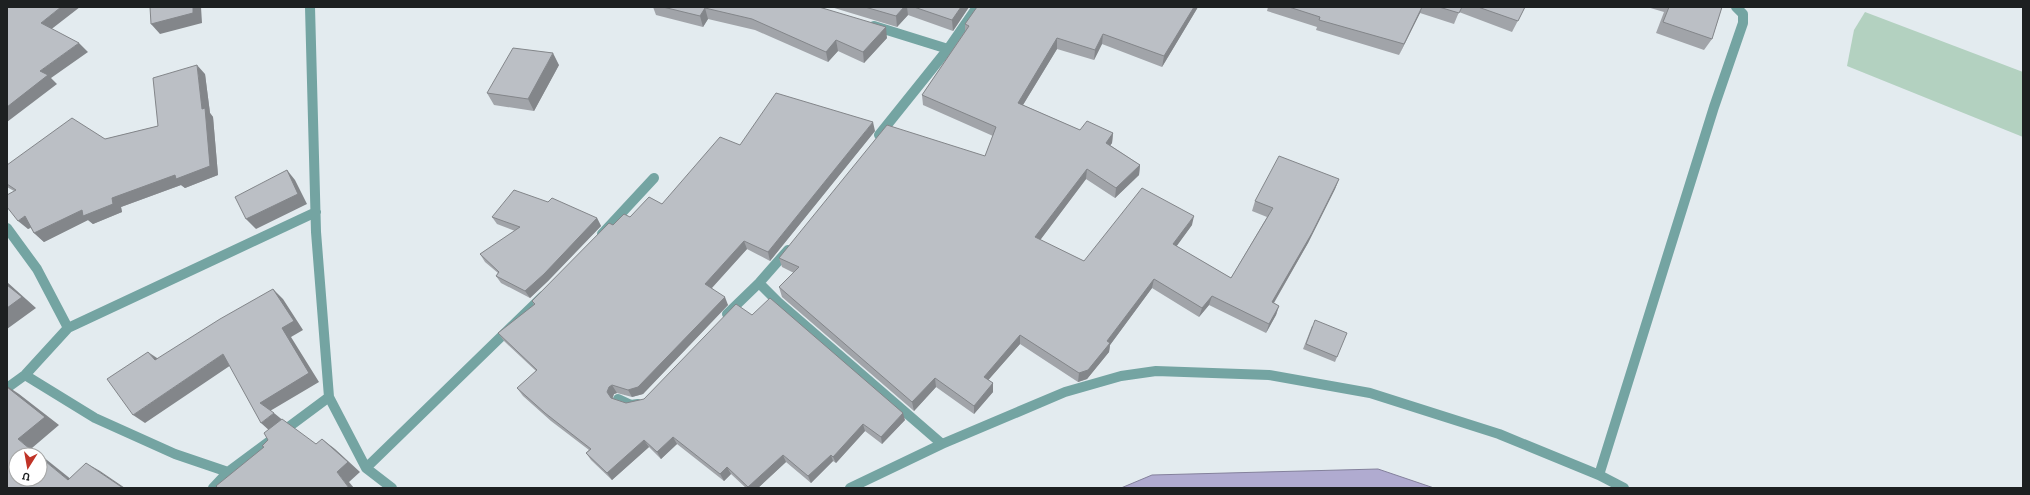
<svg xmlns="http://www.w3.org/2000/svg" width="2030" height="495" viewBox="0 0 2030 495" font-family="'Zilla Slab',serif">
  <style>
    .green { fill: #b3d1c0 }
    .water { fill: #b0abd0; stroke: #84819c }
    .lines { fill: none; stroke-linecap: round; stroke-linejoin: round }
    .minor { stroke: #74a4a2; stroke-width: 10 }
    .wall { fill: #a1a4a9 }
    .shaded-wall { fill: #83868a }
    .building { fill: #bbbfc5; stroke: #83868a }
  </style>
  <rect width="100%" height="100%" fill="#e3ebef"/>
  <path class="green" d="M1865,12L2023,72V137L1847,66L1854,30Z"/>
  <path class="water" d="M1378,469L1434,488H1121L1152,475Z"/>
  <g class="lines">
    <path class="minor" d="M310,7L316,232L329,397L366,468L392,488
      M874,26L948,49
      M879,135L948,49L977,7
      M7,228L37,269L68,328
      M602,234L654,178
      M759,283L778,302L942,444
      M727,314L759,283L788,250
      M25,375L95,418L175,454L228,472
      M7,388L25,375L68,328L316,212
      M618,399L631,405L638,404
      M366,468L543,296
      M1599,475L1714,107L1743,23V14L1736,7
      M213,488L228,472L329,397
      M850,488L942,444L1065,392L1121,376L1156,371L1269,375L1370,393L1499,434L1599,475L1624,488"/>
  </g>
  <path class="wall" d="M653,7H819L887,38L864,63L838,51L828,62L755,30L708,19L703,27L656,15Z
    M831,7H969L953,31L908,15L897,27Z
    M1198,7L1162,67L1102,44L1094,60L1057,49L1023,105L1080,130L1113,133L1112,143L1110,145L1140,165L1139,175L1115,198L1086,179L1040,240L1084,261L1192,225L1176,246L1231,278L1267,217L1252,211L1255,201L1339,179L1335,189L1308,243L1274,303L1279,306L1276,315L1266,333L1209,305L1199,317L1152,288L1110,345L1109,352L1087,379L1078,382L1020,344L988,380L993,383V392L974,414L936,387L914,411L782,297L779,287L794,273L782,267L779,258L985,156L993,136L923,105L922,95L965,31V24Z
    M1268,7H1525L1512,32L1459,12L1454,24L1420,13L1399,55L1316,30L1317,27L1267,11Z
    M1647,7H1722L1712,39L1704,50L1656,33L1664,12Z
    M559,65L534,111L494,105L487,93Z
    M205,74L210,113L213,117L218,175L185,188L181,185L121,207L122,212L93,224L88,220L44,242L34,233L31,228L28,229L14,191L7,187V165L105,139L158,126Z
    M875,131L770,261L747,249L712,288L728,305L643,394L632,397L617,393L614,394L612,398L626,403L905,420L882,444L865,431L836,463L833,461L811,483L786,462L758,488H746L731,474L724,481L677,444L661,459L649,447L612,480L591,460L586,453L589,450L551,421L523,396L517,388L536,371L504,341L498,333L534,305L532,301L613,225L662,204L740,145Z
    M492,217L597,218L601,226L548,281L530,298L501,283L496,276L498,273L485,262L480,254L515,231L497,224Z
    M1312,326L1337,357L1335,362L1303,349Z"/>
  <path class="shaded-wall" d="M61,7H80L49,31L41,23Z
    M193,7H201L202,23L160,34L151,24Z
    M904,7H907L908,15L897,27L896,16Z
    M961,7H969L953,31L952,20Z
    M1194,7H1198L1162,67L1164,56Z
    M1422,7L1420,13L1399,55L1404,44Z
    M705,8L708,19L703,27L700,16Z
    M886,27L887,38L864,63L863,52Z
    M1103,34L1102,44L1094,60L1095,50Z
    M1057,38V49L1018,113V103Z
    M836,40L838,51L828,62L826,52Z
    M79,43L88,52L51,78L57,84L7,122V107L40,71Z
    M553,53L559,65L534,111L528,99Z
    M197,65L205,74L210,113L213,117L218,175L185,188L181,185L121,207L122,212L93,224L88,220L44,242L34,233L82,210L202,109Z
    M873,122L875,131L770,261L768,252Z
    M1113,133L1112,143L1105,153L1106,143Z
    M1140,165L1139,175L1115,198L1116,188Z
    M1087,169L1086,179L1035,247V237Z
    M287,170L295,180L307,204L256,229L246,219Z
    M1339,179L1335,189L1308,243L1269,311L1272,302Z
    M25,216L36,224L28,229L18,221Z
    M1194,216L1192,225L1171,254L1173,244Z
    M597,218L601,226L548,281L530,298L525,291Z
    M744,241L747,249L708,292L705,284Z
    M1154,279L1152,288L1110,345L1109,352L1087,379L1078,382L1079,373L1107,341Z
    M7,282L36,308L7,329Z
    M273,289L283,299L303,330L291,337L319,382L270,411L260,403L282,328Z
    M1212,296L1209,305L1199,317L1202,308Z
    M725,297L728,305L643,394L632,397L628,390Z
    M1279,306L1276,315L1266,333L1269,324Z
    M1020,335V344L984,385V377Z
    M148,352L160,360H155Z
    M223,354L234,363L145,423L133,415Z
    M935,378L936,387L914,411L912,402Z
    M993,383V392L974,414V406Z
    M612,385L617,393L614,394L612,400L607,392L609,387Z
    M7,386L19,394L59,425L32,448L82,488L68,480L40,457V455H37L18,439Z
    M274,413L285,422L271,432L261,423Z
    M903,413L905,420L882,444L881,437Z
    M863,424L865,431L836,463L833,457Z
    M673,437L677,444L661,459L657,452Z
    M322,439L335,449L360,472L349,482L354,488H349L337,472Z
    M644,440L649,447L612,480L607,473Z
    M783,455L786,462L758,488H749L748,487Z
    M831,455L833,461L811,483L808,476Z
    M86,463L100,471L125,488H123Z
    M727,467L731,474L724,481L720,474Z"/>
  <path class="building" d="M7,7H61L41,23L79,43L40,71L48,75L7,107Z
    M150,7H193V13L151,24Z
    M663,7H819L886,27L863,52L836,40L826,52L752,19L705,8L700,16Z
    M865,7H904L896,16Z
    M914,7H961L952,20Z
    M977,7H1194L1164,56L1103,34L1095,50L1057,38L1018,103L1080,130L1087,121L1113,133L1106,143L1140,165L1116,188L1087,169L1035,237L1084,261L1142,188L1194,216L1173,244L1231,278L1273,208L1255,201L1279,156L1339,179L1312,233L1272,302L1279,306L1269,324L1212,296L1202,308L1154,279L1107,341L1110,343L1088,370L1079,373L1020,335L984,377L993,383L974,406L935,378L912,402L779,287L799,267L779,258L887,125L985,156L996,127L922,95L969,26L965,24Z
    M1289,7H1422L1404,44L1319,20L1320,17Z
    M1439,7H1462L1459,13Z
    M1478,7H1525L1518,21Z
    M1669,7H1722L1712,39L1663,22Z
    M513,48L553,53L528,99L487,93Z
    M197,65L202,109L205,108L210,166L176,179L175,175L112,198L113,204L83,216L82,210L34,233L25,216L18,221L7,207V195L16,190L7,184V165L72,118L105,139L158,126L153,78Z
    M776,93L873,122L768,252L744,241L705,284L725,297L638,387L628,390L612,385L609,387L607,392L611,398L626,403L644,399L736,304L752,315L770,298L903,413L881,437L863,424L833,457L831,455L808,476L783,455L748,487L727,467L720,474L673,437L657,452L644,440L607,473L586,453L591,449L545,413L517,388L537,370L498,333L535,304L532,301L609,223L613,225L624,214L630,217L649,197L662,204L720,137L740,145Z
    M287,170L298,194L246,219L235,197Z
    M514,190L548,202L552,198L597,218L544,274L525,291L496,276L499,272L480,254L520,227L492,217Z
    M7,285L22,297L7,308Z
    M273,289L294,321L282,328L309,373L260,403L274,413L261,423L223,354L133,415L107,379L148,352L155,360L220,319Z
    M1315,320L1347,333L1337,357L1306,344Z
    M7,387L45,417L18,439L37,455H16V479H40V457L68,480L86,463L123,488H7Z
    M282,419L316,444L322,439L348,462L337,472L349,488H218L216,486L264,447L262,446L268,440L264,433Z"/>
  <rect width="2030" height="495" fill="none" stroke="#1d2021" stroke-width="16"/>
  <g transform="translate(28 467) rotate(191)"><circle r="19" fill="#ffffff" stroke="#a5a6a6"/>
  <path d="M0-3L7 15L0 10L-7 15Z" fill="#c03327"/>
  <text y="-6" font-size="11" font-weight="bold" text-anchor="middle" fill="#1d2021">U</text>
  </g>
</svg>
